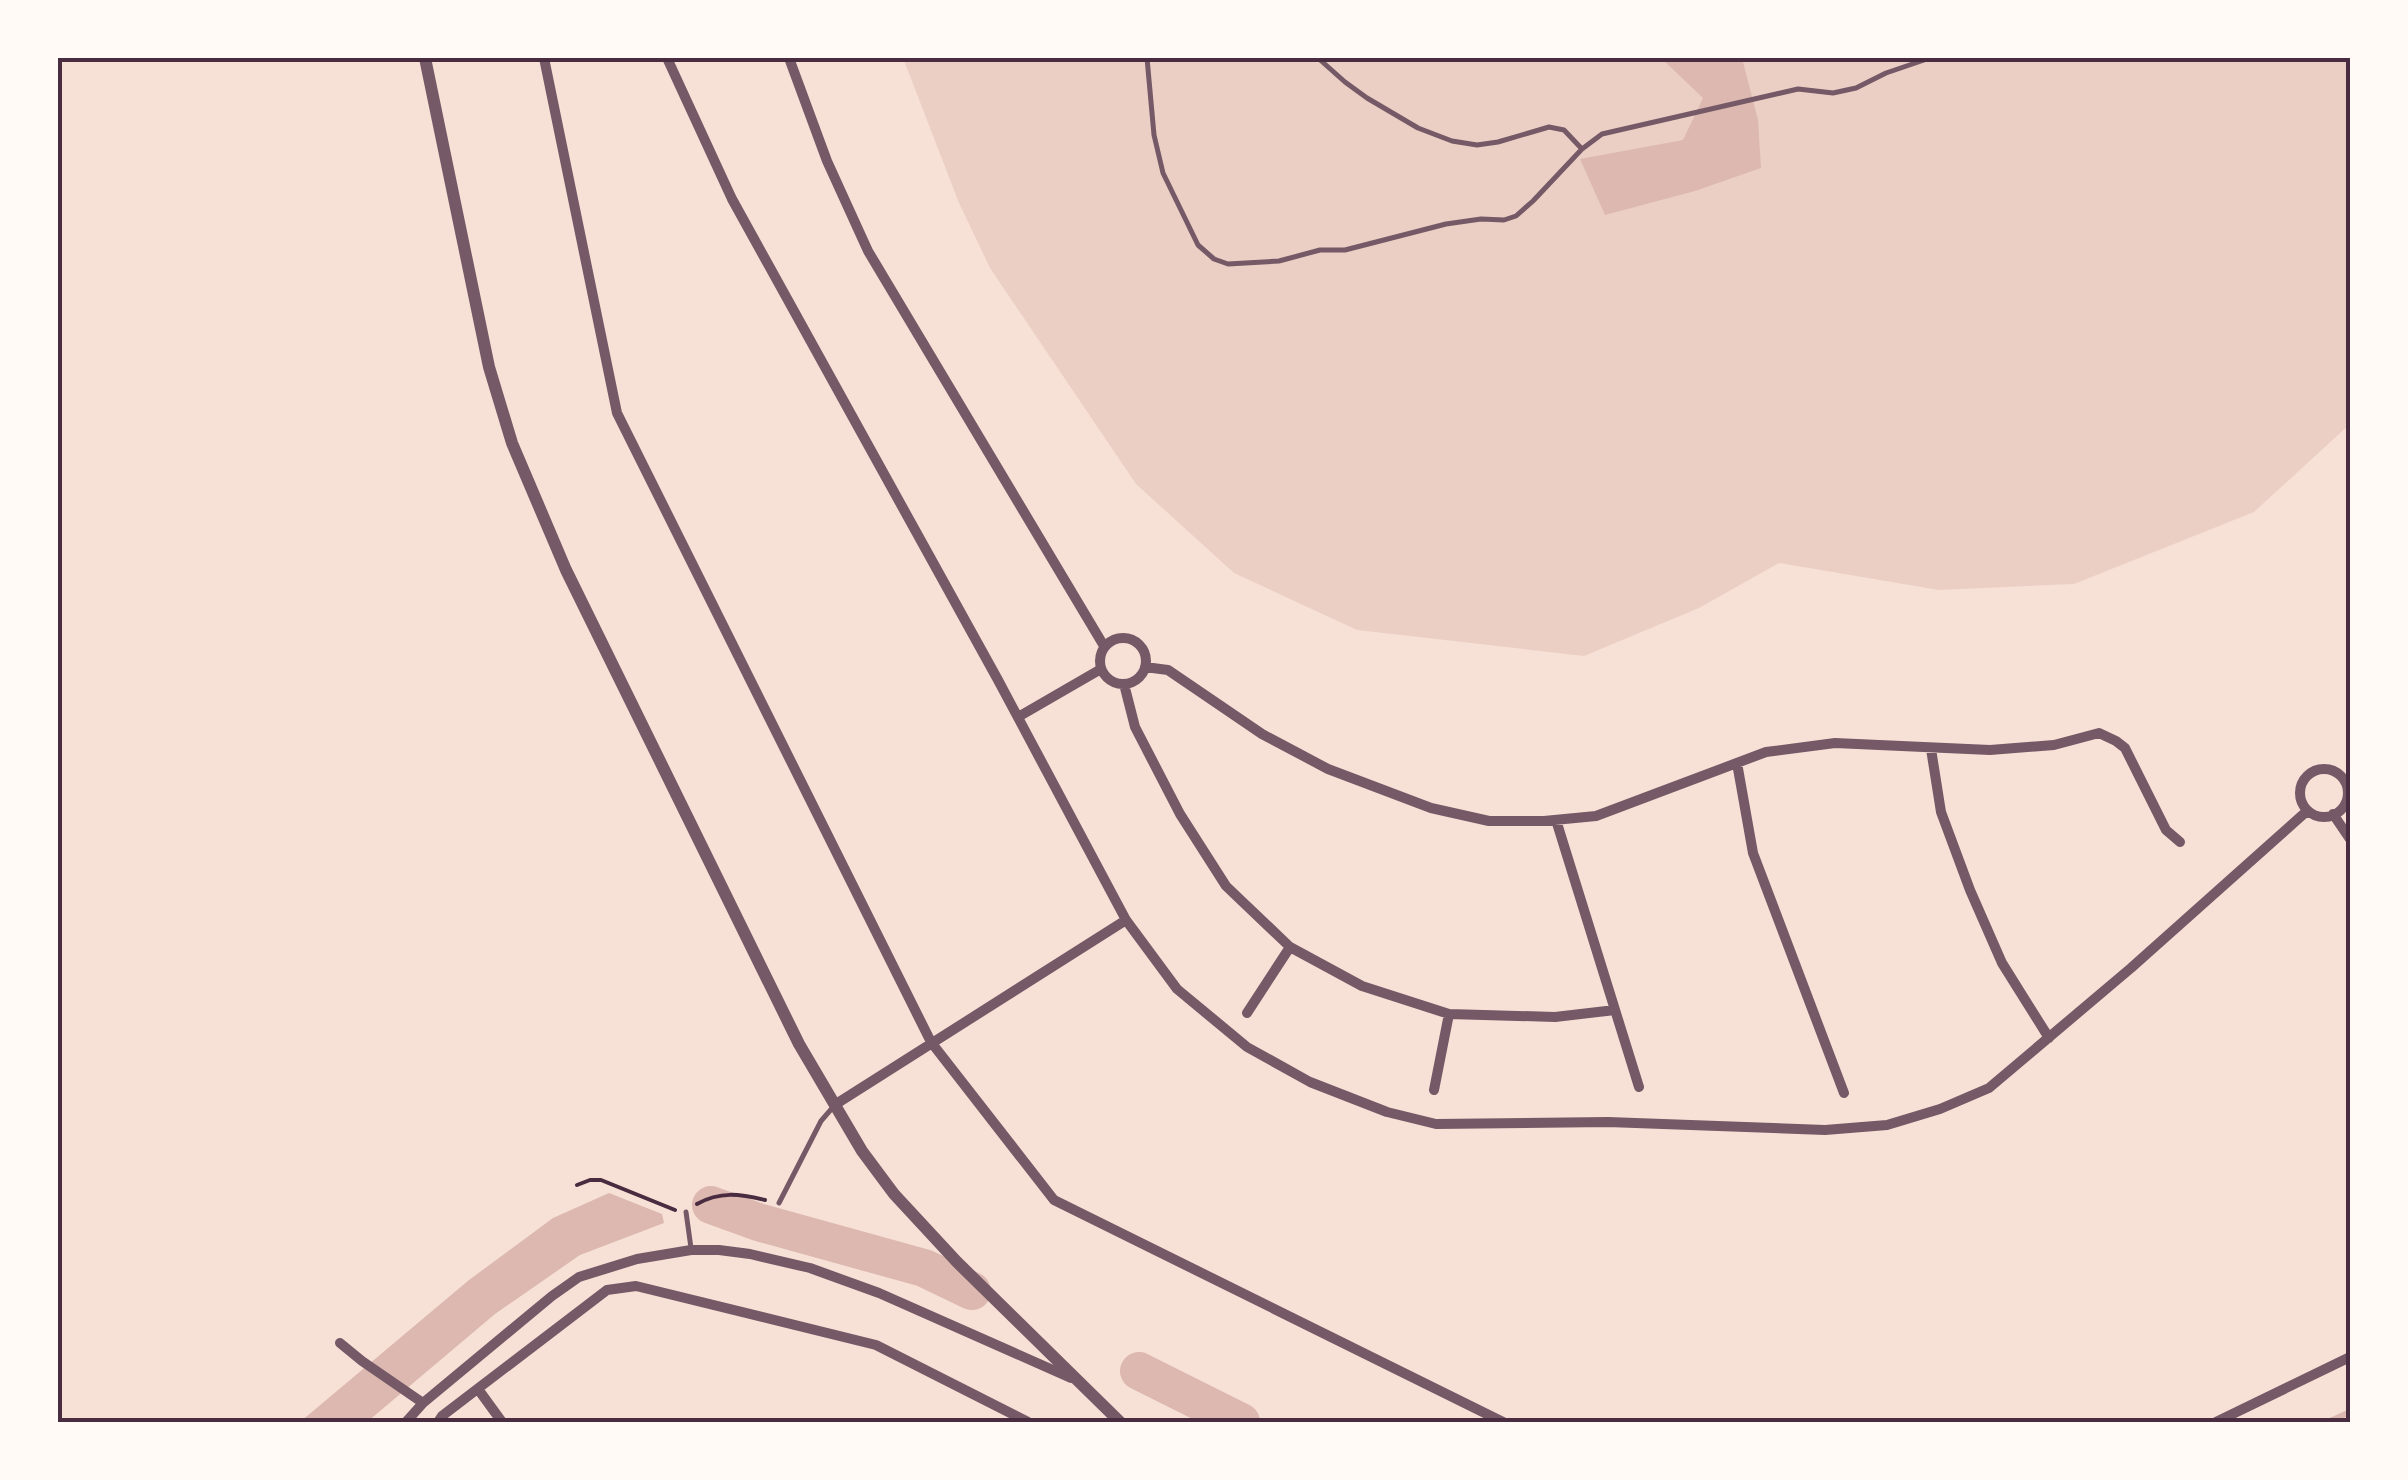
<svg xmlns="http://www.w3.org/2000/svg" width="2408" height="1480" viewBox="0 0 2408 1480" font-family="Figtree,sans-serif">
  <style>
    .green { fill: #ebcfc5 }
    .water { fill: #dcb8b0 }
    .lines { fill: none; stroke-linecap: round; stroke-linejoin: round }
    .stream { stroke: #dcb8b0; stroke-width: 6 }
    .river { stroke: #dcb8b0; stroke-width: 38 }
    .path { stroke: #4a2c40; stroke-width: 4 }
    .service { stroke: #755966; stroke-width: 5 }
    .minor { stroke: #755966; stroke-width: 10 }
    .tertiary { stroke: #755966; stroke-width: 12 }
    .neatline { fill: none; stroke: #4a2c40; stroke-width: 4 }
  </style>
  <rect width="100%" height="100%" fill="#f7e1d7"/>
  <path class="green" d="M903,58H2350V424L2254,512L2074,584L1939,590L1779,563L1699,608L1584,656L1357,630L1234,573L1136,484L990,268L959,203Z"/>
  <path class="water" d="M1661,58H1742L1758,120L1761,168L1695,191L1605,215L1580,159L1683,140L1703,98Z
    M609,1193L662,1214L664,1223L580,1255L495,1314L367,1422H300L469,1280L553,1218Z"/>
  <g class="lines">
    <path class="stream" d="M2328,1422L2350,1412"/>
    <path class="river" d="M711,1205L758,1222L924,1268L972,1291
      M1139,1371L1241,1422"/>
    <path class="path" d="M577,1185L590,1180H601L675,1210
      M697,1204C720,1191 740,1194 765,1200"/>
    <path class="service" d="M1147,58L1154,135L1163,173L1198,245L1214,259L1228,264L1279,261L1320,250H1345L1446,224L1481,219L1504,220L1516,216L1533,201L1582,149L1602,134L1798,89L1833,93L1856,88L1886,73L1930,58
      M1318,58L1345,82L1367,98L1418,128L1452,141L1477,145L1498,142L1549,127L1564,130L1582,149
      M779,1203L821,1121L834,1106
      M686,1212L691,1248"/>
    <path class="minor" d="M544,58L617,413L931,1042L1054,1200L1503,1422
      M667,58L732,199L998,680L1126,920L1177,989L1247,1047L1310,1082L1387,1112L1436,1124L1608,1122L1825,1130L1887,1125L1940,1109L1989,1088L2131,968L2307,811
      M789,58L827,161L868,251L1104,646
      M1100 661a23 23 0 1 1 46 0a23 23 0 1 1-46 0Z
      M1145,667L1168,670L1262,734L1328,769L1431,808L1489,821H1544L1596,816L1766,752L1835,743L1990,750L2054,745L2099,733L2116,741L2125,748L2166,830L2180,842
      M1124,684L1135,727L1180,814L1226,886L1290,947L1362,986L1449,1014L1555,1017L1615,1010
      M1018,717L1101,669
      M1931,749L1941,812L1970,890L2002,963L2049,1038
      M1737,763L1753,853L1844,1093
      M2300 793a24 24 0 1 1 48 0a24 24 0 1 1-48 0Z
      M2333,814L2350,839
      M1556,820L1639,1087
      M1247,1013L1290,947
      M1434,1090L1449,1014
      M836,1104L1126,920
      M340,1343L362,1361L423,1403
      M478,1389L502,1422
      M406,1422L423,1403L552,1296L579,1277L637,1259L691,1250H719L750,1254L810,1268L879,1293L1071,1378
      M438,1422L442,1416L607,1290L636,1286L876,1345L1028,1422
      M2216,1422L2350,1357"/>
    <path class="tertiary" d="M425,58L489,367L512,443L566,570L799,1044L862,1151L894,1194L957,1262L1120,1422"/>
  </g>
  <rect width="2408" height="1480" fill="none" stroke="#fffaf5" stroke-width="120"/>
  <rect x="60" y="60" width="2288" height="1360" class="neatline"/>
</svg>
